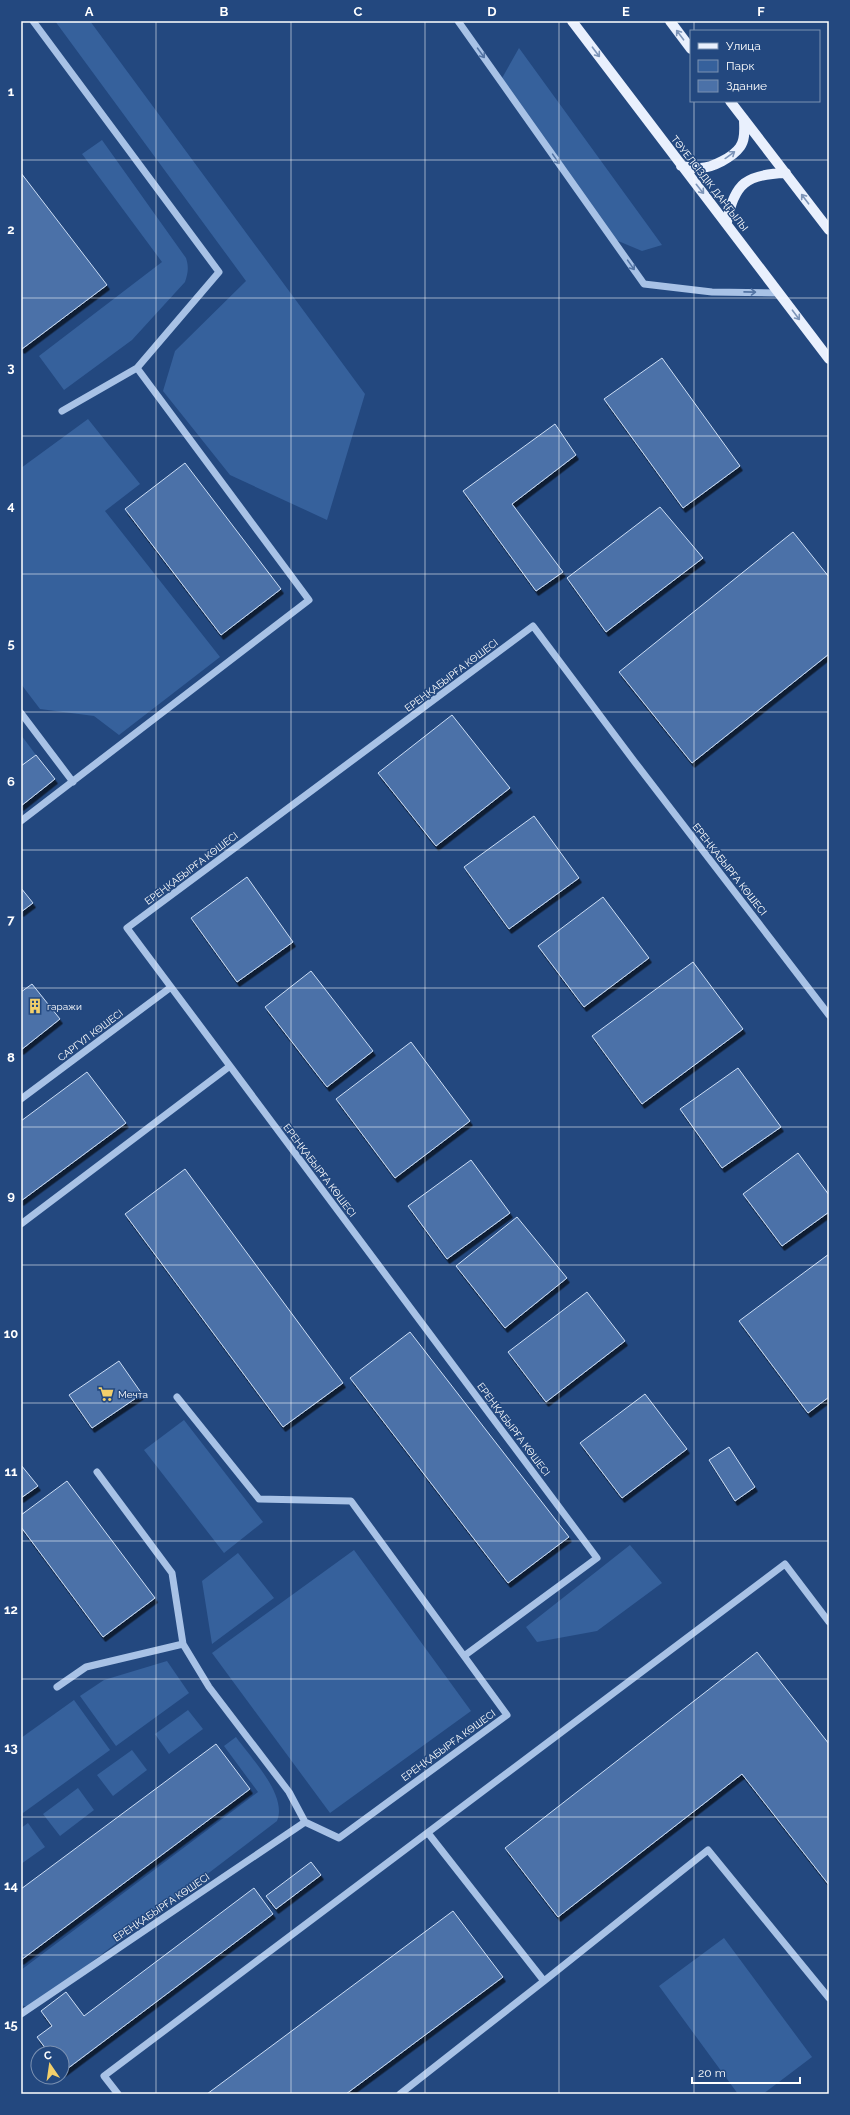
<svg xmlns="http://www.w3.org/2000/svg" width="850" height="2115" viewBox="0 0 850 2115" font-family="Raleway,sans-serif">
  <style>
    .green { fill: #36619c }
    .building { fill: #4b71a8; stroke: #cbddf5; filter: url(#shadow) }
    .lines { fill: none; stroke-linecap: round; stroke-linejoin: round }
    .minor { stroke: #a8c2e6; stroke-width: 7 }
    .major { stroke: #e9f0fd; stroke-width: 10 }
    .oneway { stroke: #7c94b8 }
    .oneway2 { stroke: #5273a3 }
    .grid { fill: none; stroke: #fff; stroke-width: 1; stroke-opacity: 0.55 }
    .labels { text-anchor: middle; stroke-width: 3; stroke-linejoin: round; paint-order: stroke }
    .street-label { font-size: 10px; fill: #fff; stroke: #23487f }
    .poi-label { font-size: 10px; fill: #fff; stroke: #23487f; text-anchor: start }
    .neatline { fill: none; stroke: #fff; stroke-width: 1.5 }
    .grid-label { font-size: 13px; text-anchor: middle; font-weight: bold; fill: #fff }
  </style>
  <defs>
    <filter id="shadow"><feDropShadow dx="2.5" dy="4.5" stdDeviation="0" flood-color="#0009"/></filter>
  </defs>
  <rect width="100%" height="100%" fill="#23487f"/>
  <path class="green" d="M55,21H90L365,394L327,520L230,475L163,391L175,351L246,281Z
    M519,48L662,245L642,251L611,238L501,80Z
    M102,140L186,258C189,267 188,273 185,282L132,340L64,390L39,356L162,262L82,154Z
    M88,419L140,484L105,511L220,657L119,735L94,716L40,709L21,684V468Z
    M21,735L36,755L21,766Z
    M184,1420L263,1522L224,1553L144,1450Z
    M630,1545L662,1583L597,1631L537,1642L526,1627Z
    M354,1550L471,1711L330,1813L212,1653Z
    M238,1553L274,1598L212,1644L202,1581Z
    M167,1661L189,1693L116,1746L80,1696L104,1680Z
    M74,1700L110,1750L23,1813L21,1811V1738Z
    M188,1710L203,1729L169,1754L155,1734Z
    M236,1737C250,1757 288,1795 277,1821L31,2008L21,2005V1970L258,1792L224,1746Z
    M132,1750L147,1770L113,1796L97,1775Z
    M78,1788L94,1810L60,1836L43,1814Z
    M28,1823L45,1847L21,1864V1828Z
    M724,1938L812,2057L763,2094H738L659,1986Z"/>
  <path class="building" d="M21,173L107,285L22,349L21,348Z
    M662,358L740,466L683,508L604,399Z
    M555,424L576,455L512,504L563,572L536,591L463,491Z
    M185,463L281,589L221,635L125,509Z
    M660,507L703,558L606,632L567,578Z
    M793,532L829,577V654L692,763L619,672Z
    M452,715L510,788L436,846L378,773Z
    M36,755L55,779L21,806V766Z
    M534,816L579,878L509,929L464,867Z
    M247,877L293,942L237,982L191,918Z
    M21,888L33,903L21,912Z
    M603,897L649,958L584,1007L538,946Z
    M693,962L743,1029L642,1104L592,1036Z
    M311,971L373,1051L327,1087L265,1007Z
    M32,984L60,1019L21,1050V992Z
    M411,1042L470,1121L395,1178L336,1099Z
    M738,1068L781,1127L722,1168L680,1109Z
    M87,1072L126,1123L21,1201V1121Z
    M798,1153L829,1195V1212L782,1246L743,1194Z
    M471,1160L510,1213L447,1259L408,1206Z
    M185,1169L343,1383L283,1427L125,1214Z
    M517,1217L567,1278L505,1328L456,1266Z
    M829,1254V1397L808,1413L739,1321Z
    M587,1292L625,1341L546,1402L508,1352Z
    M410,1332L569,1537L508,1583L350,1378Z
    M119,1361L142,1394L92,1428L69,1395Z
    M645,1394L687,1449L622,1498L580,1443Z
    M729,1447L755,1487L735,1501L709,1460Z
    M21,1465L38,1486L21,1498Z
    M67,1481L155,1598L103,1637L21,1527V1515Z
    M757,1652L829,1744V1885L742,1774L558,1917L505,1848Z
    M216,1744L250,1789L21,1960V1889Z
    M311,1862L321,1875L276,1909L266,1896Z
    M254,1888L273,1914L63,2072L62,2053H49L37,2037L52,2026L41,2011L66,1992L84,2016Z
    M453,1911L503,1977L346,2094H207Z"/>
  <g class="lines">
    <path class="minor" d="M458,21L644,284L712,292L779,293
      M62,411L137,368
      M21,713L73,782
      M21,821L309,600L137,368L219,272L33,21
      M21,1099L171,987
      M21,1224L230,1066
      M177,1397L259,1499L351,1501L464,1656
      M97,1472L172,1573L183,1644L209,1687L289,1792L305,1822
      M57,1687L86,1667L183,1644
      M428,1833L544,1981L708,1850L829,1998
      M21,2014L305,1822L339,1838L507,1715L464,1656L597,1558L127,928L533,626L634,761L829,1015
      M118,2094L104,2076L785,1564L829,1622
      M400,2094L544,1981"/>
    <path class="major" d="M572,21L829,359
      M670,21L691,49
      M730,101L829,230
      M681,166C687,166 694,169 700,168C712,168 733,157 740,147C746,139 744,128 744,119
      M727,222C734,183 747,174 786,173"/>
  </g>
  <defs><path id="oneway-shaft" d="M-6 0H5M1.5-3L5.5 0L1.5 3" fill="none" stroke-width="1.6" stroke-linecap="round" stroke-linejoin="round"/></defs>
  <g class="oneway">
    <use href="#oneway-shaft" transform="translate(680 35) rotate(-127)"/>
    <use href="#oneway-shaft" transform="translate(596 52) rotate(53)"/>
    <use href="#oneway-shaft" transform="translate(730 155) rotate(-36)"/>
    <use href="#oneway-shaft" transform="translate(700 189) rotate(51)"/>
    <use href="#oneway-shaft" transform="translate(805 199) rotate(-127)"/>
    <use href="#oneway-shaft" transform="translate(796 315) rotate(53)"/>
  </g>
  <g class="oneway2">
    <use href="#oneway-shaft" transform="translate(481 53) rotate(54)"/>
    <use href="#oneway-shaft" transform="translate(556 159) rotate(55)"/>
    <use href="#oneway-shaft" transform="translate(631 265) rotate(55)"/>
    <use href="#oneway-shaft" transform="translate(750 292) rotate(1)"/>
  </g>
  <path class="grid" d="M156,21V2094M291,21V2094M425,21V2094M559,21V2094M694,21V31M694,101V2094M21,160H829M21,298H829M21,436H829M21,574H829M21,712H829M21,850H829M21,988H829M21,1127H829M21,1265H829M21,1403H829M21,1541H829M21,1679H829M21,1817H829M21,1955H829"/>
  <defs>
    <symbol id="building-bare" viewBox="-9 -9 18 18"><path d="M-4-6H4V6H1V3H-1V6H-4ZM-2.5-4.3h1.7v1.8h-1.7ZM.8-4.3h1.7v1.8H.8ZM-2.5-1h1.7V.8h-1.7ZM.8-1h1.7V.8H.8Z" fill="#f2cf6b" stroke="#23487f" stroke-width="2.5" paint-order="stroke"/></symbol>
    <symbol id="supermarket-bare" viewBox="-9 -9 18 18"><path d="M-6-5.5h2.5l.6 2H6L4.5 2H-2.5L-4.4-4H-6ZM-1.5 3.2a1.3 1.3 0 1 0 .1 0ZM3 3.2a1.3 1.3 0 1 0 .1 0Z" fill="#f2cf6b" stroke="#23487f" stroke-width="2.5" paint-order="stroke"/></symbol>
  </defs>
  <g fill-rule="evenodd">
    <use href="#building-bare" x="24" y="995" width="22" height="22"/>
    <use href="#supermarket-bare" x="95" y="1383" width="22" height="22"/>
  </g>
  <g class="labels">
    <g class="street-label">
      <text transform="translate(710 183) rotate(52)" y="4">ТӘУЕЛСІЗДІК ДАҢҒЫЛЫ</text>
      <text transform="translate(451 675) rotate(-37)" y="4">ЕРЕҢҚАБЫРҒА КӨШЕСІ</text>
      <text transform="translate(191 868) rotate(-37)" y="4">ЕРЕҢҚАБЫРҒА КӨШЕСІ</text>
      <text transform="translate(730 869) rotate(52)" y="4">ЕРЕҢҚАБЫРҒА КӨШЕСІ</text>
      <text transform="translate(90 1035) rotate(-37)" y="4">САРГҮЛ КӨШЕСІ</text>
      <text transform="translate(320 1170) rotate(53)" y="4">ЕРЕҢҚАБЫРҒА КӨШЕСІ</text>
      <text transform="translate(514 1429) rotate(53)" y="4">ЕРЕҢҚАБЫРҒА КӨШЕСІ</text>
      <text transform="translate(448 1745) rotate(-36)" y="4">ЕРЕҢҚАБЫРҒА КӨШЕСІ</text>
      <text transform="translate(161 1907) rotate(-34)" y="4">ЕРЕҢҚАБЫРҒА КӨШЕСІ</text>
    </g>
    <g class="poi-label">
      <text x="47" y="1010">гаражи</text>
      <text x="118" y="1398">Мечта</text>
    </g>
  </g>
  <rect width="850" height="2115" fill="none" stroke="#23487f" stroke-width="44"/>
  <rect x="690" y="30" width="130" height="72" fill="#23487f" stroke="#7b91b2"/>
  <rect x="698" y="43" width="20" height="6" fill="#e9f0fd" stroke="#7b91b2"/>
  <text x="726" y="50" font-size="12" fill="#ffffff">Улица</text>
  <rect x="698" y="60" width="20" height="12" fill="#36619c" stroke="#7b91b2"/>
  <text x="726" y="70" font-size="12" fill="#ffffff">Парк</text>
  <rect x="698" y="80" width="20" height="12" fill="#4b71a8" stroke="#7b91b2"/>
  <text x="726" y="90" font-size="12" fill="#ffffff">Здание</text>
  <g transform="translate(50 2065) rotate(347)"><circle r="19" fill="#23487f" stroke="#7b91b2"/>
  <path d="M0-3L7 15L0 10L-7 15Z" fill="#f2cf6b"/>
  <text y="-6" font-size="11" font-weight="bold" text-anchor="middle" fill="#ffffff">С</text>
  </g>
  <path d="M692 2077v6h108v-6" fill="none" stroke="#ffffff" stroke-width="2"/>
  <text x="698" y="2077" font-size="12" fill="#ffffff" stroke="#23487f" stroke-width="3" paint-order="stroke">20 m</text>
  <rect x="22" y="22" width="806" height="2071" class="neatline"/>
  <g class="grid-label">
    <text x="89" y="16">A</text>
    <text x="224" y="16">B</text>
    <text x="358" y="16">C</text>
    <text x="492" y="16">D</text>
    <text x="626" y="16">E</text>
    <text x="761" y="16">F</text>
    <text x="11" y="96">1</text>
    <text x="11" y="234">2</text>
    <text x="11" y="372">3</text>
    <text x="11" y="510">4</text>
    <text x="11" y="648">5</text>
    <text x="11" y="786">6</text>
    <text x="11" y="924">7</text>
    <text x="11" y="1062">8</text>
    <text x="11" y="1200">9</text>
    <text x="11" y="1338">10</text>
    <text x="11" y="1476">11</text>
    <text x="11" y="1614">12</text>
    <text x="11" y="1752">13</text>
    <text x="11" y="1890">14</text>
    <text x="11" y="2029">15</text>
  </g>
</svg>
